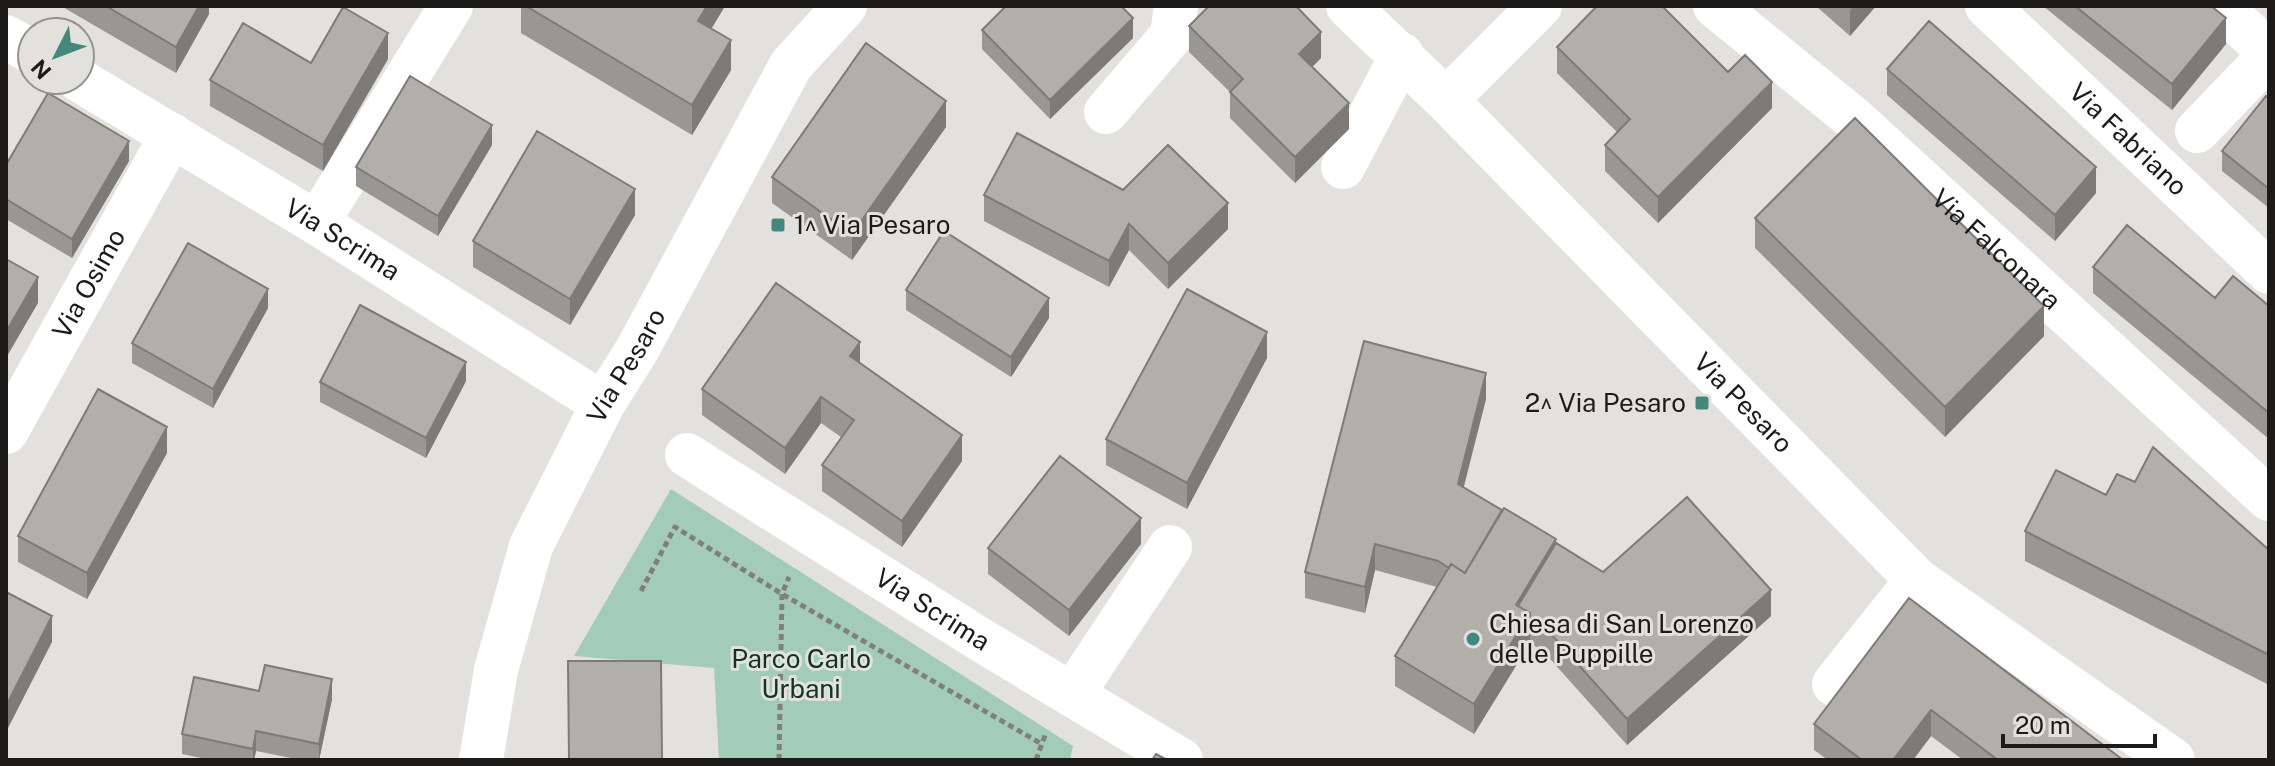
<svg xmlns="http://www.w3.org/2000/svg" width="2275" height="766" viewBox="0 0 2275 766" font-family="'Public Sans',sans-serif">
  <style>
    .green { fill: #a3ccb6 }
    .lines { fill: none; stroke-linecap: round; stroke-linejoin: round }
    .path { stroke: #807f7c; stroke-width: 5; stroke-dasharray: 6 4; stroke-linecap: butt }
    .minor { stroke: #fff; stroke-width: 44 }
    .wall { fill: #999693 }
    .shaded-wall { fill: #7d7a78 }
    .building { fill: #b2afab; stroke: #7d7a78; stroke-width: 2 }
    .poi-dot { fill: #43887c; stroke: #e3e1dd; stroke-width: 3 }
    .labels { text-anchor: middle; stroke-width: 6; stroke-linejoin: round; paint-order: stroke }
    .street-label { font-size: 26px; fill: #1c1b19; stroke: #e3e1dd }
    .poi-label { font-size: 26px; fill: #1c1b19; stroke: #e3e1dd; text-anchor: start }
    .park-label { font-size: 26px; fill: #0e3424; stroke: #e3e1dd }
  </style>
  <rect width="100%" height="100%" fill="#e3e1dd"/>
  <path class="green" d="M671,489L1073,746L1070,760H719L714,668L574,656Z"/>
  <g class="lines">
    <path class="path" d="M641,591L675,527L782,594L1040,743
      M779,760L782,594L789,577
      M1036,760L1046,733"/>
    <g class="minor">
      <path id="s1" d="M1348,6L1446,100L1917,580L2173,760"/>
      <path id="s2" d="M1715,6L1853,118L2269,499"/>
      <path id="s3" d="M1987,6L2269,272"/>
      <path d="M2220,6L2269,52"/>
      <path d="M6,37L32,52"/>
      <path id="s4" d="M79,80L317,223L603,404"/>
      <path d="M1446,100L1540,6"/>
      <path d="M1106,112L1172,35L1176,6"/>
      <path d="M2197,131L2269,56"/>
      <path d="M1343,167L1402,55"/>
      <path d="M317,223L451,6"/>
      <path id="s5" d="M6,432L172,135"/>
      <path id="s6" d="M687,455L981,640L1181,760"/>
      <path d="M1834,684L1917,580"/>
      <path d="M1072,695L1170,547"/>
      <path id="s7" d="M481,760L496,670L531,546L603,404L637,350L791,65L845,6"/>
    </g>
  </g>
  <path class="wall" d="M61,6H209V14L176,73Z
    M521,6H725L711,29L731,70L692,135L521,33Z
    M1816,6H1876L1850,36Z
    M2043,6H2211L2226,44L2172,110Z
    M1189,26L1321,58L1312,67L1349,129L1295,183L1230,118V92L1189,52Z
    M982,30L1133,38L1050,119L982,49Z
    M1557,47L1728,72L1772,108L1658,223L1605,171V145L1617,132L1557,73Z
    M388,59L323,171L210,106V80L311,63Z
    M1887,69L2096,193L2055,241L1887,95Z
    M2269,99V208L2222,171V151Z
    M946,127L852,260L772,203V177Z
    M492,145L438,236L356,186V167Z
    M129,161L72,258L6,219V165Z
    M1123,190L1228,229L1168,289L1129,250L1109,287L984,221V195Z
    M635,215L570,325L473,267V241Z
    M1755,218L2044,336L1945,437L1755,248Z
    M2093,267L2215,298L2269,306V439L2093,293Z
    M906,290L1049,318L1011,377L906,310Z
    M268,308L213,408L132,363V343Z
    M1267,358L1187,509L1106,465V439Z
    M860,363L962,461L902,547L822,491V465L841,437L821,423L785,474L702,415V389Z
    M466,381L426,458L320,402V382Z
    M1486,399L1463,487L1603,572L1771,616L1627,745L1543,651L1530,643L1474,734L1395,686V656L1437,587L1375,570L1365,613L1305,598V572Z
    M167,453L87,599L18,562V536Z
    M2106,495L2269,550V685L2025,561V531Z
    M1141,544L1069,636L988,574V548Z
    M1909,598L2123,760H1963L1931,736L1913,760H1828L1814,750V724Z
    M259,691L332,699L319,760H301L256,751L254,760H211L182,754V734Z"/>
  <path class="shaded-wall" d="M199,6H209V14L176,73V47Z
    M707,6H725L698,51V21Z
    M1854,6H1876L1850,36V10Z
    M1133,18V38L1050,119V100Z
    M2226,18V44L2172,110V84Z
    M1321,32V58L1299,80V54Z
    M388,33V59L323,171V145Z
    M731,40V70L692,135V105Z
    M1772,82V108L1658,223V197Z
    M946,101V127L852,260V234Z
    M1349,103V129L1295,183V157Z
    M492,125V145L438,236V216Z
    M129,141V161L72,258V239Z
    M2096,167V193L2055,241V215Z
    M635,189V215L570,325V299Z
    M1228,203V229L1168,289V263Z
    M1129,224V250L1109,287V261Z
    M38,277V303L6,358V332Z
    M268,289V308L213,408V389Z
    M1049,298V318L1011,377V357Z
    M2044,306V336L1945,437V407Z
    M1267,332V358L1187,509V483Z
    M860,342V368L850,356Z
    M466,362V381L426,458V438Z
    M1486,373V399L1458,510V484Z
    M821,397V423L785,474V448Z
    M167,427V453L87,599V573Z
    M962,435V461L902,547V521Z
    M1141,518V544L1069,636V610Z
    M1556,539V569L1527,616L1516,605Z
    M1375,544V570L1365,613V587Z
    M1771,590V616L1627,745V719Z
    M1530,613V643L1474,734V704Z
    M52,616V642L6,732V706Z
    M332,679V699L319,760V744Z
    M1931,710V736L1913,760H1893Z
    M256,731V751L254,760H253V749Z"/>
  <path class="building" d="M106,6H199L176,47Z
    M526,6H707L698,21L731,40L692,105Z
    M1006,6H1121L1133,18L1050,100L982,30Z
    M1209,6H1296L1321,32L1299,54L1349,103L1295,157L1230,92L1243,79L1189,26Z
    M1597,6H1662L1728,72L1745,55L1772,82L1658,197L1605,145L1630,119L1557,47Z
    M2075,6H2211L2226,18L2172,84Z
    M343,7L388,33L323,145L210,80L243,23L311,63Z
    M1929,21L2096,167L2055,215L1887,69Z
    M866,43L946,101L852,234L772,177Z
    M410,76L492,125L438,216L356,167Z
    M48,93L129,141L72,239L6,199V165Z
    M2266,96L2269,99V189L2222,151Z
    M1855,118L2044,306L1945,407L1755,218Z
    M537,131L635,189L570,299L473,241Z
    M1017,133L1123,190L1168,145L1228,203L1168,263L1129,224L1109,261L984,195Z
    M2127,225L2215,298L2233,276L2269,306V413L2093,267Z
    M944,231L1049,298L1011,357L906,290Z
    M188,243L268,289L213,389L132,343Z
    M6,259L38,277L6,332Z
    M776,283L860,342L850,356L962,435L902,521L822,465L854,420L821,397L785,448L702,389Z
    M1187,289L1267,332L1187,483L1106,439Z
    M360,305L466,362L426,438L320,382Z
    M1364,341L1486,373L1458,484L1502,510L1465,573L1451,564L1449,568L1438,561L1375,544L1365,587L1305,572Z
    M98,389L167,427L87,573L18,536Z
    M2153,447L2269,550V655L2025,531L2056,470L2106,495L2117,474L2135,482Z
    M1060,456L1141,518L1069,610L988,548Z
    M1687,497L1771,590L1627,719L1543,625L1530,617V613L1518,606L1556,543L1603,572Z
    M1504,508L1556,539L1516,605L1530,613L1474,704L1395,656L1451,564L1465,573Z
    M6,592L52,616L6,706Z
    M1909,598L2123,760H1998L1931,710L1893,760H1862L1814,724Z
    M568,661H661L662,760H569Z
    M265,665L332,679L319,744L256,731L253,749L182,734L194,677L259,691Z
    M1156,754L1167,760H1152Z"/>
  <g class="poi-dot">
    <rect x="770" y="217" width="16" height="16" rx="4"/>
    <rect x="1694" y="395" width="16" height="16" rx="4"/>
    <circle cx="1473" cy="639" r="8"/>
  </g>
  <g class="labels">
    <g class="street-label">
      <text dy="9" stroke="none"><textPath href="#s3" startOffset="194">Via Fabriano</textPath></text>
      <text dy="9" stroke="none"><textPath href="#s4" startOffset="308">Via Scrima</textPath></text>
      <text dy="9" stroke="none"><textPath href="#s2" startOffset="372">Via Falconara</textPath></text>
      <text dy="9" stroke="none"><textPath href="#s5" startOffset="170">Via Osimo</textPath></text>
      <text dy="9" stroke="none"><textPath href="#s7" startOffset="424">Via Pesaro</textPath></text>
      <text dy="9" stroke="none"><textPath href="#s1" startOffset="560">Via Pesaro</textPath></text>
      <text dy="9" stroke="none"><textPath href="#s6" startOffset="290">Via Scrima</textPath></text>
    </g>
    <g class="poi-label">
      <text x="794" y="234">1^ Via Pesaro</text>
      <text x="1686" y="412" text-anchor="end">2^ Via Pesaro</text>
      <text x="1489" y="633">Chiesa di San Lorenzo<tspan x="1489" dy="30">delle Puppille</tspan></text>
    </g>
    <g class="park-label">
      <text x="801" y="668">Parco Carlo<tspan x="801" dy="30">Urbani</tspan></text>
    </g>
  </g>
  <rect width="2275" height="766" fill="none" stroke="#1c1b19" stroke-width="16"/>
  <g transform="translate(56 56) rotate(228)"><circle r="38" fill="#e3e1dd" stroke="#93928f" stroke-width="2"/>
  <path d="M0-6L14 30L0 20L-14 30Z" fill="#43887c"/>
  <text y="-12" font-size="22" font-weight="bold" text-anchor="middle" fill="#1c1b19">N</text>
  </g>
  <path d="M2003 734v12h152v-12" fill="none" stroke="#1c1b19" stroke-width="4"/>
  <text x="2015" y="734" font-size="24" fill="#1c1b19" stroke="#e3e1dd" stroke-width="6" paint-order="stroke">20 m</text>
</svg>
